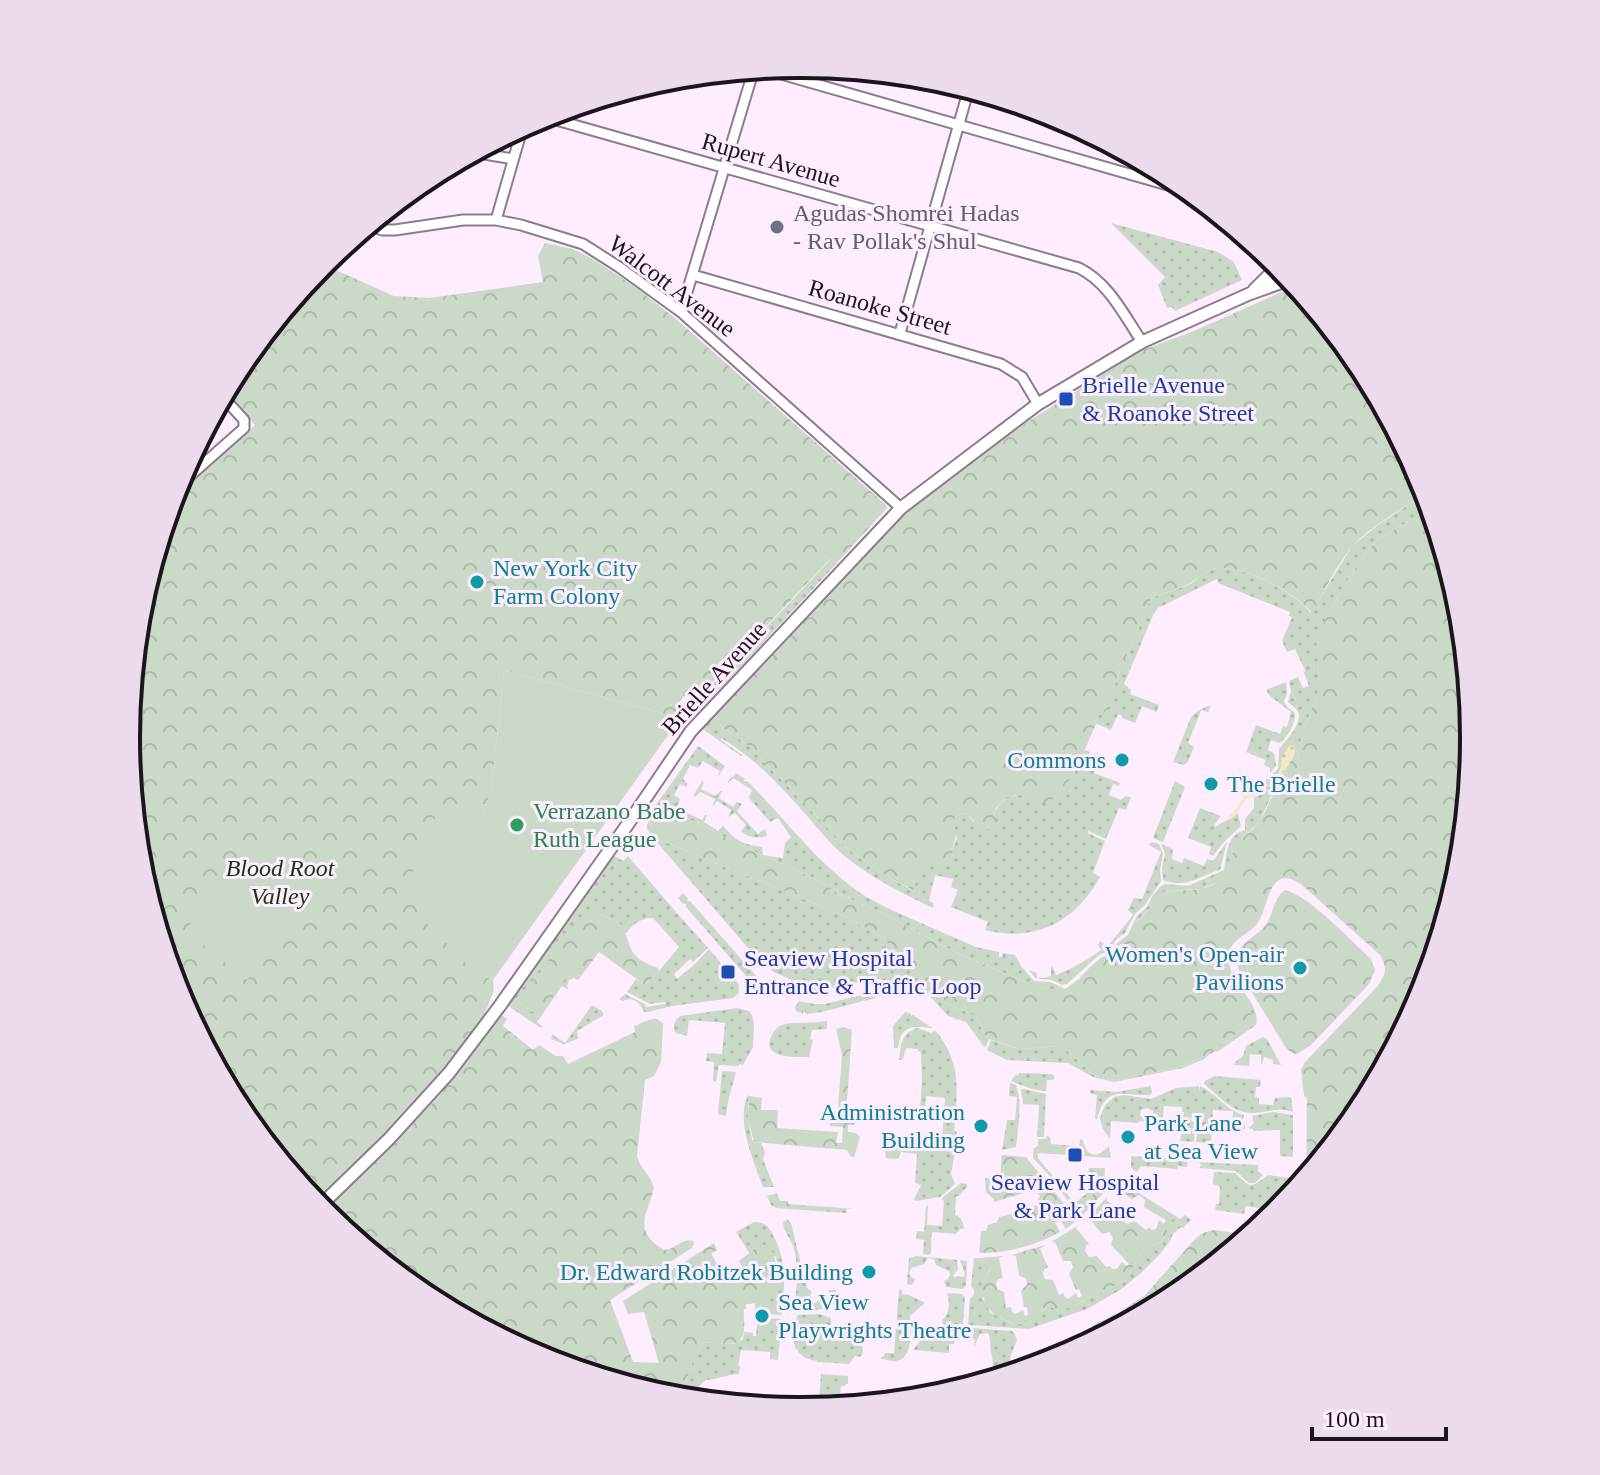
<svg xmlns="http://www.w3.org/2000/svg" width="1600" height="1475" viewBox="0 0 1600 1475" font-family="'Times New Roman',serif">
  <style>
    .grass { fill: url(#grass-dots) }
    .forest { fill: url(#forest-crowns) }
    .sand { fill: url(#sand-dots) }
    .pitch { fill: #cbdac8 }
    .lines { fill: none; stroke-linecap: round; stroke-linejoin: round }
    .minor-casing { stroke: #8f7b8f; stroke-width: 13 }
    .tertiary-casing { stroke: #8f7b8f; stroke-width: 15 }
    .minor { stroke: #fff; stroke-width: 9 }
    .tertiary { stroke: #fff; stroke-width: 11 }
    .worship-dot { fill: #6b7280; stroke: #feecff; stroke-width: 3 }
    .transit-dot { fill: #1a4fb4; stroke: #feecff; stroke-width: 3 }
    .culture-dot { fill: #0f9aa8; stroke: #feecff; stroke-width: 3 }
    .leisure-dot { fill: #2e9e5b; stroke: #feecff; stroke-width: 3 }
    .labels { text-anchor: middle; stroke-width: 6; stroke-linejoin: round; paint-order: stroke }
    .street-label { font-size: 24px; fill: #1c151d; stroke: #feecff }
    .worship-label { font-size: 24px; fill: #5b616d; stroke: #feecff; text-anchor: start }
    .transit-label { font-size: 24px; fill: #164399; stroke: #feecff; text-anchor: start }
    .culture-label { font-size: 24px; fill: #0d838f; stroke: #feecff; text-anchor: start }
    .leisure-label { font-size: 24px; fill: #27864d; stroke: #feecff; text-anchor: start }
    .park-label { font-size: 24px; font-style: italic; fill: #15360f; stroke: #feecff }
    .rim { fill: none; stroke: #1c151d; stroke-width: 4 }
  </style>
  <defs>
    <pattern id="grass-dots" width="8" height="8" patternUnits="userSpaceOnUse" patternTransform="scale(2)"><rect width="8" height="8" fill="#cbdac8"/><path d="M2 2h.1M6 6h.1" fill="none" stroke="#aebaab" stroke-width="1.8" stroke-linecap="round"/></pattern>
    <pattern id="forest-crowns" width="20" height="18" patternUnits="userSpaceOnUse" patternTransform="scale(2)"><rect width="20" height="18" fill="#cbdac8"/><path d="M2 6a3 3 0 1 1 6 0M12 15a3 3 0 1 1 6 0" fill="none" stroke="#aebaab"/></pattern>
    <pattern id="sand-dots" width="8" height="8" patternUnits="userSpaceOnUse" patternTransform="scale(2)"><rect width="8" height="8" fill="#f3e9c4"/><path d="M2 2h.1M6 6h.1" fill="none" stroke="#d0c7a8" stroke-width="1.8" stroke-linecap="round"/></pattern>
  </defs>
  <rect width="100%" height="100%" fill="#feecff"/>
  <path class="grass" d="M1111,223L1218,252L1234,262L1242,280L1175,311L1172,307L1167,308L1158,285L1165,277Z
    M1426,493L1431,508L1377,540L1365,554L1347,581L1327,616L1316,639L1319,655L1318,692L1302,734L1297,762L1294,763L1292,759L1295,752L1282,758C1282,777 1270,787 1253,794L1255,787C1265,783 1270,775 1278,769L1279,749C1285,741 1303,724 1298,712C1296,708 1291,705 1288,702L1291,691L1289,681L1298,677L1303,688L1309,686L1304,673L1305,670L1295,649L1287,652L1282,641L1292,617L1289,616L1290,612L1218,583L1217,579L1158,608L1154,613L1124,684L1131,690L1130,694L1159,705L1157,712L1142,706L1135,723L1122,718V716L1118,714L1111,730L1094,723L1097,716L1108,707L1117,678L1151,598C1164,593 1180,589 1192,583C1199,578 1203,571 1212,569C1238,562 1296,592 1311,613L1352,546L1378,525Z
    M831,559L836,564L749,658L694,715L686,718L674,720L686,707L689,709Z
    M1286,682L1287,692L1284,702L1288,708L1295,713C1295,725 1288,736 1280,743L1271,740L1268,750L1274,753L1276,766L1270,773V768L1264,765L1266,760L1246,752L1256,725L1280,734L1283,726L1287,727L1291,712L1270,696L1266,690Z
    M1211,705L1208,712L1201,710L1200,713L1188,743L1194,747L1188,762L1184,765L1173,762L1191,717L1199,710Z
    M712,717L717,718L718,724L749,746L848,849L888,877L912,890L925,860L953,865L952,850L957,838L952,823L954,818L961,813L967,814L974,822L994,815C998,802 1011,792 1026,796C1035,799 1029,800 1039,800C1044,800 1048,799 1053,799L1074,774L1085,750L1090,752L1088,759L1093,761L1091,766L1096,768L1094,773L1120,783L1119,786L1113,784L1109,795L1121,800L1125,796L1131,797L1126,810L1119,808L1106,839L1088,831V833L1105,841L1093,873L1100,877C1076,921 1036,943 985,930L988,922L951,907L958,890L951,887L953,879L935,875L929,901L934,903L933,908C902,893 873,879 847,858C832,846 820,831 808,817C782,787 755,758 721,738V740L742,755L741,756L701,728Z
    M698,746L725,766L717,778L720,771L703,761L698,768L690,765L683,779L688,784L686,787L680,784L674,795L680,799L677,808L702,820L705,815H707L704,822L718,831L723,826C737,841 741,844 762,847L763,855L783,858L785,843L791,837L778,818L770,822L749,798L752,790L733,778L728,783V781L736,773L745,779L743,782L747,781C783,816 812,857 852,887C872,902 896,912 919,922L920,924L921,923L976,947L999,952V957H1002L1003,953L1015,955L1021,966L1034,981L1051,982L1065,989H1046L1032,985L955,952L888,916L837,893L819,881L730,840L705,826L664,809L657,811L653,809Z
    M702,781L704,782L701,789L716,796L720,791H722L719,798L733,807L737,802L742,804L737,811L758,834L765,829L767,836C759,839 746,837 741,831L746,825L735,813L728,817L731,810L717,801L712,807L715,799L700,792L695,797L694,794Z
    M1175,781L1185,787L1163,842L1153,838Z
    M1278,782L1259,822L1243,837L1235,849L1226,875L1217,883L1200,889L1166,891L1132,926L1137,916L1147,907L1153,895L1161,886L1166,884L1188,886L1224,870C1227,855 1226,835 1245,830V819L1254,808V797L1261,795Z
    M1200,808L1221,816L1214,825L1216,827C1224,820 1231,820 1238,813L1241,826L1223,843L1213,856L1209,854L1211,847L1188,838Z
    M649,833L660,840L847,917L884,939L949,1005L976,1016L986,1037L989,1039L985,1048L966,1022L948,1016L927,993L905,983L877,979L816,991L774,972L754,955Z
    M1151,842L1159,844L1163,854L1160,870L1161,881L1145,905L1135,914L1125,933L1115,940L1112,950L1100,954L1067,984L1062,985L1052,980L1035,978L1029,970L1036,973L1038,979L1051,976V967H1053L1056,975C1072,969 1087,960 1101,950L1098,945L1100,941L1108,946L1133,915L1128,910L1134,898L1142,899L1161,852L1149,845Z
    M1227,842L1220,870C1199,876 1186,889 1163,880L1162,868L1165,854L1161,844L1173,849L1172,859L1182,863L1184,858L1204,866L1207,859L1213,861Z
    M613,855L623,861L628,856L676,912L674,914L677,913L708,948L693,962L690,959L674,974L677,979L695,964L709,949L736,981L739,985V993L733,998L672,1006L648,1012H644C640,1002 633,996 623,1001L619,999L625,994L647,1005H645L646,1007L666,1004L665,1002L650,1004L627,992L636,979L645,985L659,971L679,947L653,918C642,917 632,925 625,934L619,922L598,914L519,1002L533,1012L567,977L576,974L581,976L578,980L574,978L569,980L567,986L569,990L562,986L537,1022L542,1026L541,1028L511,1008L509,1005Z
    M683,893L688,899L687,901H690L758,978L757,984L752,983L686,907V904H683L678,898Z
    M1238,984C1246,996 1260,1010 1256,1025L1217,1052L1215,1051L1202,1060L1183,1068L1114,1082L1093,1077L1068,1063L1007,1060L987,1050L991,1040L1020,1049L1062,1046L1095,1076L1116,1080L1181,1067L1200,1059L1248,1025L1251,1020Z
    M870,992L875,993L876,998L865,1001L864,999L863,1001L822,1012L806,1014L804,1010L803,1014L796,1011L795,1007L799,1001L814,1004H825L861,995L863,996V994Z
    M592,1005L602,1011L604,1015L577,1031L578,1039L564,1044L551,1039L552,1034L565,1043Z
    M737,1008L749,1011L752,1015L754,1024L753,1047L743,1065L740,1064L739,1066L719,1065L716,1082L713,1081L714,1062L706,1061L707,1053L722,1054L725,1023L689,1020L687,1036L676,1033C672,1027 674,1020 680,1016Z
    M905,1012L911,1014V1016L913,1015L932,1028C914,1026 901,1024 898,1048H894L893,1026Z
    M827,1021V1029L812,1030L810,1039L813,1040L809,1057C795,1057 764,1059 770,1039C773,1032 775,1028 782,1025C795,1021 813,1024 827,1021Z
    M918,1028L931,1033L935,1030C963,1064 957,1091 954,1131L957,1132L956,1146L935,1145L936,1141H942L945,1098L926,1096L925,1110H920L922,1081L921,1053L917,1049L906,1048L903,1059L899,1060C901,1045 901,1032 918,1028Z
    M1263,1037L1267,1039L1281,1065L1273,1064V1060L1264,1057L1262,1064L1261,1063V1055L1250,1054L1249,1066L1234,1065L1235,1062L1243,1056L1246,1046Z
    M722,1071L736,1072L728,1102L726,1116L718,1114Z
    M1019,1073L1052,1074L1055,1077L1053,1080H1047L1046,1091C1034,1091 1023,1086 1011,1081L1016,1074L1018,1076Z
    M1214,1076L1261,1080L1260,1087H1256L1255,1097L1259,1098V1104L1273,1105L1275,1098L1291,1097L1293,1112C1278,1107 1269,1112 1254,1113C1233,1114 1219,1096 1204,1084L1205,1081Z
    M1010,1083L1016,1085C1023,1104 1018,1127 1016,1147L1002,1150L1007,1120H1015L1017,1097L1009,1096Z
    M1151,1086L1152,1093L1150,1095C1124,1096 1106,1084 1097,1119H1095L1097,1095L1090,1093V1090L1116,1092Z
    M1199,1086V1092L1200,1086C1217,1094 1226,1110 1244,1115L1242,1123L1245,1126V1130L1232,1129L1233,1111L1213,1110L1211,1143L1196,1142L1198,1123L1203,1121V1115L1201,1113H1193L1191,1120L1195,1123L1194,1142L1180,1141L1184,1112H1182V1107L1164,1106L1162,1126L1147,1125V1119L1152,1117L1153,1111L1147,1108L1141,1110L1140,1116L1145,1118V1122L1139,1121L1138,1123L1111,1121L1110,1139L1103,1129L1100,1118L1105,1105L1114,1097L1124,1095L1151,1099L1176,1088Z
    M1023,1089L1046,1094L1044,1137H1037L1039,1105L1023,1104L1021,1090Z
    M748,1095L749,1096C747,1113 748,1126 753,1142L761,1143L765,1153L763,1159L774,1187H763C754,1162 735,1120 748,1095Z
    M1274,1112L1293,1115V1157L1280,1156V1130L1253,1131V1129L1248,1128L1254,1124L1252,1116Z
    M889,1146L955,1152L951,1174L955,1184L940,1197L916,1201L914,1199L921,1185L915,1183L917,1154L901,1152L898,1159L886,1158L885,1151Z
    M1131,1156L1176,1159V1161H1188L1187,1167L1178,1166L1177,1169L1141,1166L1137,1172L1131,1168Z
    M1199,1162L1258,1165V1171L1263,1175L1255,1183H1249L1236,1171L1199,1168L1201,1165Z
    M1089,1168H1105L1104,1181L1078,1213L1070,1204L1073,1201L1075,1203L1086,1194Z
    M1214,1172L1235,1173C1251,1188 1250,1189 1268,1175L1290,1178C1288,1193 1286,1210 1271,1216V1210L1246,1206L1244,1214L1215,1210L1216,1204H1219L1220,1187L1213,1184Z
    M961,1183L967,1184V1187L959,1196H956L955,1215C961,1216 964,1224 964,1229H960L956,1234L933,1232C929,1238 933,1246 930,1255L923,1254L924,1240L916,1239L917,1231L924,1232L926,1207L928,1205L927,1225L942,1226L944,1201L942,1200V1198Z
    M777,1193L780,1201H788V1204L855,1209H847L846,1213L776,1208L771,1205L767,1196Z
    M1174,1215L1180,1219L1185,1215L1191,1220L1183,1228L1181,1227L1173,1234L1170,1241L1161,1253L1141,1273L1120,1290L1087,1309L1029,1329L970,1325L971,1328L1012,1331L1015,1334L1017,1340L1011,1355L1007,1375L992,1380C993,1367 994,1364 991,1352C989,1344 992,1341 988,1333L980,1334L974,1347L975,1339L967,1338L970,1298L974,1295V1290L971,1286L974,1258H980L991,1267L983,1283V1299L990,1312L995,1315L1013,1324H1021L1034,1314L1047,1308H1069L1125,1281L1143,1250L1163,1240Z
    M788,1220L791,1223L807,1288L811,1291L810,1302L817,1303V1301H828L829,1290H837L827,1307L815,1311H794C796,1289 800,1266 793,1246C790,1237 783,1232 783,1222Z
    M754,1222C766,1222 769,1227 774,1237C788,1264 784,1286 782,1315L769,1314V1310L755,1309V1304L762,1300L779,1273L776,1257L755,1248L750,1254L736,1232Z
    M916,1256L957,1260L958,1270L953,1275L955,1278L958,1276L963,1277L965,1274L960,1260L967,1261L966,1285L963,1289L946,1287L944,1281L948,1279L950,1275L949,1271L936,1265L934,1259L928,1258L924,1264L911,1268L909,1273L911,1277L915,1279L912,1285L907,1284L909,1258Z
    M899,1289L902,1290V1294L909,1295L925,1303L910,1316C911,1329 914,1361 894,1361C890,1361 885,1359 881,1359V1357L884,1356L885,1353H894Z
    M947,1293L962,1294L965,1297L962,1334C951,1333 943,1333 942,1320C950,1314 950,1302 947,1293Z
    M819,1314L831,1318V1326L863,1328L862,1336L866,1338V1342L862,1345L863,1353L860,1357L855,1356L849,1364L817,1362L816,1359L815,1361L805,1358L798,1352V1349H796L792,1337L793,1321H796L797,1315Z
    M768,1318L781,1319L780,1335L777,1337L780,1338L778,1360L770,1359V1352L741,1350L738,1366H740L739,1374C727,1374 717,1380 706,1380L697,1388L698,1401L680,1399L695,1355L704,1342L733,1344L743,1339L744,1332L753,1333V1336H756L757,1322H768Z
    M941,1336L954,1337V1344H949V1353L913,1350L920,1341Z
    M821,1374L848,1376V1384H846L845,1386H841L839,1407H836L830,1403L819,1401Z"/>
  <path class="forest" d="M545,243L573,249L593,259L634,286L675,318L886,505L887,508L836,564L830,559L696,700L687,693L677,705L684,710L675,717L504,670L492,786L483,817L476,973L493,980L494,990L482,1021L436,1081L370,1151L315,1203L240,1111L178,995L139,868L127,737L140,606L172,499L255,425L225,392L240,363L322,264L394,296L429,298L543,282L538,256Z
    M1295,286L1360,364L1422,480L1426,493C1403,509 1368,527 1350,549C1335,568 1324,592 1312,613C1296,592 1239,562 1212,569C1203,571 1200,578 1192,582C1180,589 1164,593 1151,598L1117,678L1108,707L1103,714L1097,716L1094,722L1096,724L1074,774L1053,799L1046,802L1035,801L1025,796L1015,795L1004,800L996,808L994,815L996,822L991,829H982L967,814L961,813L955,817L952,823L957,832L952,850L954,866L925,860L913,890L888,877L848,849L749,746L718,724L717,718L712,717L905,514L979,455L1032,419L1140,351L1194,331Z
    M1431,508L1461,607L1473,738L1460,869L1422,996L1360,1112L1305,1178C1308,1151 1306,1124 1307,1098L1304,1096L1301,1070L1305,1062L1377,987C1386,974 1388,969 1380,955L1302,885C1295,881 1287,875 1279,880C1267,887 1266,913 1257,924C1248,935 1231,939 1228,955C1226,967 1245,999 1251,1012V1020L1248,1025L1200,1059L1181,1067L1116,1080L1095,1076L1062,1046L1020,1049L989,1039L986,1037L976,1016L949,1005L884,939L847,917L660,840L652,836L647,829V824L657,811L664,809L669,811L705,826L730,840L819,881L837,893L888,916L955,952L1032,985L1046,989H1065L1079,979L1089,968L1102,957L1114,955L1116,944L1128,935L1132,926L1152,906L1157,893C1177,888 1200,894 1218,882C1230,874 1229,861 1235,849C1240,837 1253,831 1260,820C1272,801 1278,778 1292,759L1294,763L1297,762L1302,734L1318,692L1319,655L1316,639L1327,616L1347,581L1365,554L1377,540Z
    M1285,890C1310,896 1351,941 1371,959L1375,970L1369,984L1311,1045L1297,1054L1292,1053L1286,1048L1240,973C1238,966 1235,960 1238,953C1243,941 1258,935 1266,925C1274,913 1273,898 1285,890Z
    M587,914H598L619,922C635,948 624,956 658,968L659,971L645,985L599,952L581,976L576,974L567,977L542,1011L533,1012L519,1002L579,918Z
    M503,1016L507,1019L503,1026L533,1050L539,1045L556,1056H563L568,1064L635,1032L634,1026C644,1023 655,1013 663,1024L661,1062L654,1076L645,1080L637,1156L640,1164L651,1180L654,1188C647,1215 632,1230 664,1250C677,1249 682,1237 693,1241L694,1244L692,1248L610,1300L633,1362L659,1363L644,1312L628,1314L623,1301L714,1243L717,1250L711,1254L727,1280L744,1270L739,1261L761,1244L770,1247C783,1270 780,1305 746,1304V1309H744C743,1318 745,1322 744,1329C743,1351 719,1342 704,1342L695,1355L680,1399L668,1398L542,1360L425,1297L322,1212L435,1100L499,1017Z
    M844,1027L852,1030L846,1117L856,1120L854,1125H848V1132L856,1133L860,1137L854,1157H851L847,1150L754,1142L748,1119L749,1096L762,1098L761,1110H778L777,1128L838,1132L836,1143H842L843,1127L830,1126V1121H837L842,1055L836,1029Z
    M1047,1136L1050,1137L1051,1144L1079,1146L1080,1140L1082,1139L1087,1151C1097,1159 1102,1152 1109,1146L1111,1158L1038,1153V1158L1073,1201L1070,1204L1048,1174L1033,1158L1034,1148L1038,1146V1139H1046Z
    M1002,1155L1026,1157L1077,1220L1066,1229L1060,1220L1055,1223L1060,1232C1034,1246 1008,1253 979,1253L981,1231H986L988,1225L997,1222L999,1217L1020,1212L1037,1205L1042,1211L1052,1207L1049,1202L1037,1201L1040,1196L1034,1190L994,1202V1199L986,1192L985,1178L1000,1179Z
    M1118,1180L1174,1215L1163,1240L1143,1250L1125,1281L1069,1308H1047L1034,1314L1025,1322L1016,1325L995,1315L986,1306L982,1292L983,1283L991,1268L980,1258L1004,1256L999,1258L1003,1278L999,1279L996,1282L997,1289L1004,1292L1006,1308L1011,1307L1012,1312L1015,1314L1023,1310L1025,1316L1028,1315L1027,1307H1024L1021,1290L1027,1285L1026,1278L1019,1276L1016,1256L1011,1255L1045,1245L1040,1249L1048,1267L1044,1269L1043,1273L1045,1279L1053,1280L1059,1295L1063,1293L1065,1297L1068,1299L1076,1293L1078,1298L1082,1296L1079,1289L1076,1290L1069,1274L1073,1267L1071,1261H1063L1055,1242H1051L1079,1225L1076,1228L1089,1244L1086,1246L1085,1251L1089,1257L1097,1256L1106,1267L1110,1266L1112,1269H1117L1122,1262L1126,1266L1129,1264L1111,1245L1113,1238L1109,1232L1102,1234L1089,1218L1086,1219L1108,1196L1106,1200L1122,1212L1120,1215L1121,1220L1127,1224L1134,1221L1146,1230L1149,1227L1152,1230L1156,1229L1159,1220L1164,1224L1166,1220L1144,1207L1145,1200L1139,1195L1132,1199L1116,1187L1114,1189L1110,1186L1081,1217L1078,1213L1104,1181L1116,1184Z
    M1214,1230L1250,1235L1174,1298L1093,1341L1091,1329L1093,1325L1118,1313L1145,1295L1195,1239L1203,1233Z"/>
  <path class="sand" d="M1294,745L1295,752L1293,756C1280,779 1274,791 1246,799L1234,817L1224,820L1232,814L1245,796L1258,792L1272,783L1280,773L1283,755L1289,746Z"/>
  <path class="pitch" d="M504,670L675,717L671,731L493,980L476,973L428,925L411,879L425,833L443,806L483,816L492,786Z
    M267,830L328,879L247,980L185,930Z"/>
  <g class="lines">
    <defs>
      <path id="minor" d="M760,68L1192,192
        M542,116L1079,268C1109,283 1124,315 1142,342
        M473,152L513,159
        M496,220L523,126
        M368,225L382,230H395L463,220H496L521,225L583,244L619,267L681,312L901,508
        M693,275L1001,364L1022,377L1038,404
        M681,312L754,69
        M900,333L969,88
        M175,489L244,428V420L222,396"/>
      <path id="tertiary" d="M1254,290L1279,265
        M319,1207L389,1139L449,1073L499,1007L630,821L691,731L901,508L1038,404L1142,342L1249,294L1291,279"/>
    </defs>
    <use href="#minor" class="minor-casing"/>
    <use href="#tertiary" class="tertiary-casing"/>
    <use href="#minor" class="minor"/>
    <use href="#tertiary" class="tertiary"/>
  </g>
  <circle class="worship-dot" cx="777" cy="227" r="8"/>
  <g class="transit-dot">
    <rect x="1058" y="391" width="16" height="16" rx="4"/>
    <rect x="720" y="964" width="16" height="16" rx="4"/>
    <rect x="1067" y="1147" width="16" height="16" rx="4"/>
  </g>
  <g class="culture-dot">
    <circle cx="477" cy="582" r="8"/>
    <circle cx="1122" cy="760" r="8"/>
    <circle cx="1211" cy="784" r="8"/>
    <circle cx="1300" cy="968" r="8"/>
    <circle cx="981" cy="1126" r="8"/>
    <circle cx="1128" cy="1137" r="8"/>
    <circle cx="869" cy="1272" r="8"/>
    <circle cx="762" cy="1316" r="8"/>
  </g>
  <circle class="leisure-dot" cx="517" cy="825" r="8"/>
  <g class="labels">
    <g class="street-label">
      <text transform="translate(771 160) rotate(16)" y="8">Rupert Avenue</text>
      <text transform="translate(672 286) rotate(37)" y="8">Walcott Avenue</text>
      <text transform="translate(880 307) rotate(16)" y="8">Roanoke Street</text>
      <text transform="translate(714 678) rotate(-48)" y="8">Brielle Avenue</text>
    </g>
    <g class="worship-label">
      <text x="793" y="221">Agudas Shomrei Hadas<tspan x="793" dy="28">- Rav Pollak's Shul</tspan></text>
    </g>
    <g class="transit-label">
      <text x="1082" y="393">Brielle Avenue<tspan x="1082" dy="28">&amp; Roanoke Street</tspan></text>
      <text x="744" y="966">Seaview Hospital<tspan x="744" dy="28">Entrance &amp; Traffic Loop</tspan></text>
      <text x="1075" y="1190" text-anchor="middle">Seaview Hospital<tspan x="1075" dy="28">&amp; Park Lane</tspan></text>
    </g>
    <g class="culture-label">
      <text x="493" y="576">New York City<tspan x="493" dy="28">Farm Colony</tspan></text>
      <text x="1106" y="768" text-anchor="end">Commons</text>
      <text x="1227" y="792">The Brielle</text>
      <text x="1284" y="962" text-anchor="end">Women's Open-air<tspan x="1284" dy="28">Pavilions</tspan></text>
      <text x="965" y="1120" text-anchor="end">Administration<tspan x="965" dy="28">Building</tspan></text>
      <text x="1144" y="1131">Park Lane<tspan x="1144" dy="28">at Sea View</tspan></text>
      <text x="853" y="1280" text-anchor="end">Dr. Edward Robitzek Building</text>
      <text x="778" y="1310">Sea View<tspan x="778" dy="28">Playwrights Theatre</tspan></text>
    </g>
    <g class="leisure-label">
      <text x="533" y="819">Verrazano Babe<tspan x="533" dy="28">Ruth League</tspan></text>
    </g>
    <g class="park-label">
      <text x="280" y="876">Blood Root<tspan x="280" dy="28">Valley</tspan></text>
    </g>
  </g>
  <path d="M0 0H1600V1475H0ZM799 78H801A659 659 0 0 1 1460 737V738A659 659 0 0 1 801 1397H799A659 659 0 0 1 140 738V737A659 659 0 0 1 799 78Z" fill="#ecdbed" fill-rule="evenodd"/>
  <path class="rim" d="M799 78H801A659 659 0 0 1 1460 737V738A659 659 0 0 1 801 1397H799A659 659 0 0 1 140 738V737A659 659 0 0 1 799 78Z"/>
  <path d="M1312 1427v12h134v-12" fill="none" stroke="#1c151d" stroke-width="4"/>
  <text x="1324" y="1427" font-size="24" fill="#1c151d" stroke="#feecff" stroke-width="6" paint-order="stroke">100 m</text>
</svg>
